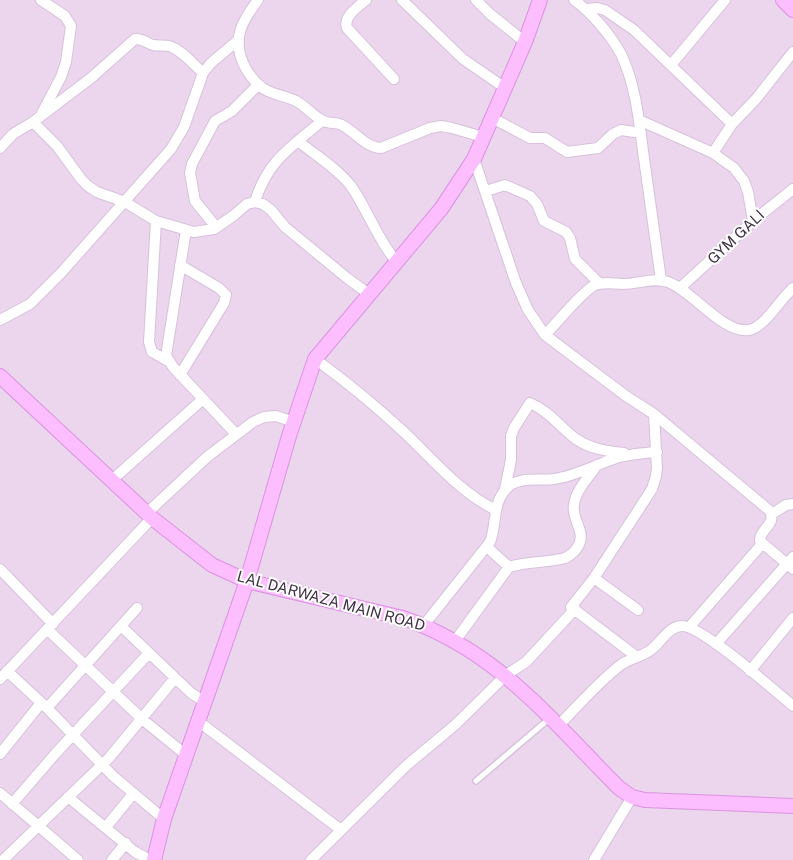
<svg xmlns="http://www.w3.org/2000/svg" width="793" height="860" viewBox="0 0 793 860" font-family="'Public Sans',sans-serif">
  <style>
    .residential { fill: #ebd6ee }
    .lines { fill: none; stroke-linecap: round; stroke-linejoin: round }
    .lane-casing { stroke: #d8c0dc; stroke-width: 8 }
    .street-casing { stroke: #d8c0dc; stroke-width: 12 }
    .secondary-casing { stroke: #da93df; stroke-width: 16 }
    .lane { stroke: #fff; stroke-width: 5 }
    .street { stroke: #fff; stroke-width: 10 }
    .secondary { stroke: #fcbeff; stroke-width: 14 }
    .labels { text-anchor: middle; stroke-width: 4; stroke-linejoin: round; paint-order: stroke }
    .street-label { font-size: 15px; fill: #403244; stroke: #fff }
  </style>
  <rect width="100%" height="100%" fill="#f0e1f2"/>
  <path class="residential" d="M0,0H793V860H0Z"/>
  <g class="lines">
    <defs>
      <path id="lane" d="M476,781L550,718"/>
      <path id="street" d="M41,0L65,16L71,26L66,62L61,77L42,113
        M258,0C243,20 232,37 243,63C248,74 254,82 264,89C274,95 286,96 296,101C306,106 315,118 324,121C330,124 336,122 342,125C355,132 367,148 381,148L430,128L441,126L452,128L483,137
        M366,0C358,7 343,16 347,28L394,79
        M402,0L463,59L505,88
        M476,0L490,14L525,42
        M574,0C592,13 610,34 621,54C635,83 639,119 643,151C649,194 655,237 661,280
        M587,9L597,8L605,10L634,30L732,124
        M671,65L725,0
        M492,118L530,138H545L567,152L598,148L613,134L621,130L641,133
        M639,120L713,153L734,168L744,181L748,192L753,221
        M33,122L91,78L135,39C142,38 146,43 153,45C158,46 164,45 169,46C182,50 193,64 203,73
        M298,141C315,155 337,168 351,186C368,210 377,239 396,261
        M0,148L13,134L33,122L57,146L81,179L88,186L97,192L125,202L156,221L194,232L214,229L233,216L247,204L255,202L263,204L271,210L285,227L347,278L369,294
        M713,153L732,124L756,99L793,52
        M474,159L516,283L528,310L545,335C558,322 579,295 593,286C601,281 614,284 623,284C638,284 654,277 668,282C693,291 723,334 749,330C765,327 780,299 793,288
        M486,191L505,185L530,196L537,204L544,221L566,232L570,238L575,259L600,284
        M255,202C267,161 291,147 322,121
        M156,221L149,342L152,352L168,361
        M216,227L195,201L190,173L192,164L215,121L232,111L258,85
        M186,230L166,356L173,367L236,434
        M680,288L753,221L793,189
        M0,320L30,304L61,273L171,149L184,127L203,73L211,63L237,41
        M545,335L626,396L654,414L770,511C777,524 759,530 760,541L793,569
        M315,359C347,382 377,407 406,434C434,461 461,493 496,510
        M180,375L224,303L226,295L219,288L180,265
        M112,480L203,399
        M505,489L511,460V436L514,428L530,403C549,411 560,427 576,439C591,449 606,451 624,453
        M147,513L207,457L253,422L264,417L276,416L294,422
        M772,514L786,505L793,504
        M487,547L509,567
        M0,569L53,624
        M594,578L638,610
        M692,624L762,544
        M424,625L490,542C497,524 492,503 507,488C518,476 539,481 554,479C576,476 595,465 616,458C629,454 643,453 657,452
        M121,626L191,693L205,702
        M47,629L142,719L186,755
        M455,641L509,567C527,561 547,563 565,558C570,556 574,552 577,548C588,532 571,521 574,504C576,490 589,477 597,465
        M716,644L793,557
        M637,657L571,607L594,578L652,489L656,476L657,468L654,414
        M7,671L47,708L113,776L164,819
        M750,671L793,618
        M0,679L152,518
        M47,708L137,608
        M198,721L341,830
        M558,726C577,707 601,679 622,664C631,658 644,656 652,649C661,642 669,626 682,626C701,625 775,691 793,706
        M0,754L41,703
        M0,793L78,860
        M68,797L135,852L150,860
        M12,804L56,753L149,653
        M106,827L133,794
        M3,860L109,758L175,678
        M112,860L126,843
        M311,860L407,765L455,725L506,675L526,662L575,609
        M594,860L632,797"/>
      <path id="secondary" d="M783,0L793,10
        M0,376L152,518L212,565L247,581L403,618C498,651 551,720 619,788L632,797L645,800L793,806
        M154,860L164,819L247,581L289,436L315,359L441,209L474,159L525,42L540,0"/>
    </defs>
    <use href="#lane" class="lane-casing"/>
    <use href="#street" class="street-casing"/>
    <use href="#secondary" class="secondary-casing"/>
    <use href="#lane" class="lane"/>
    <use href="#street" class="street"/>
    <use href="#secondary" class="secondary"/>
  </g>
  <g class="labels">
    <g class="street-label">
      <text transform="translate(736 237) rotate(-43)" y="5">GYM GALI</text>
      <text transform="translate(331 601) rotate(15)" y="5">LAL DARWAZA MAIN ROAD</text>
    </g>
  </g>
</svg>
